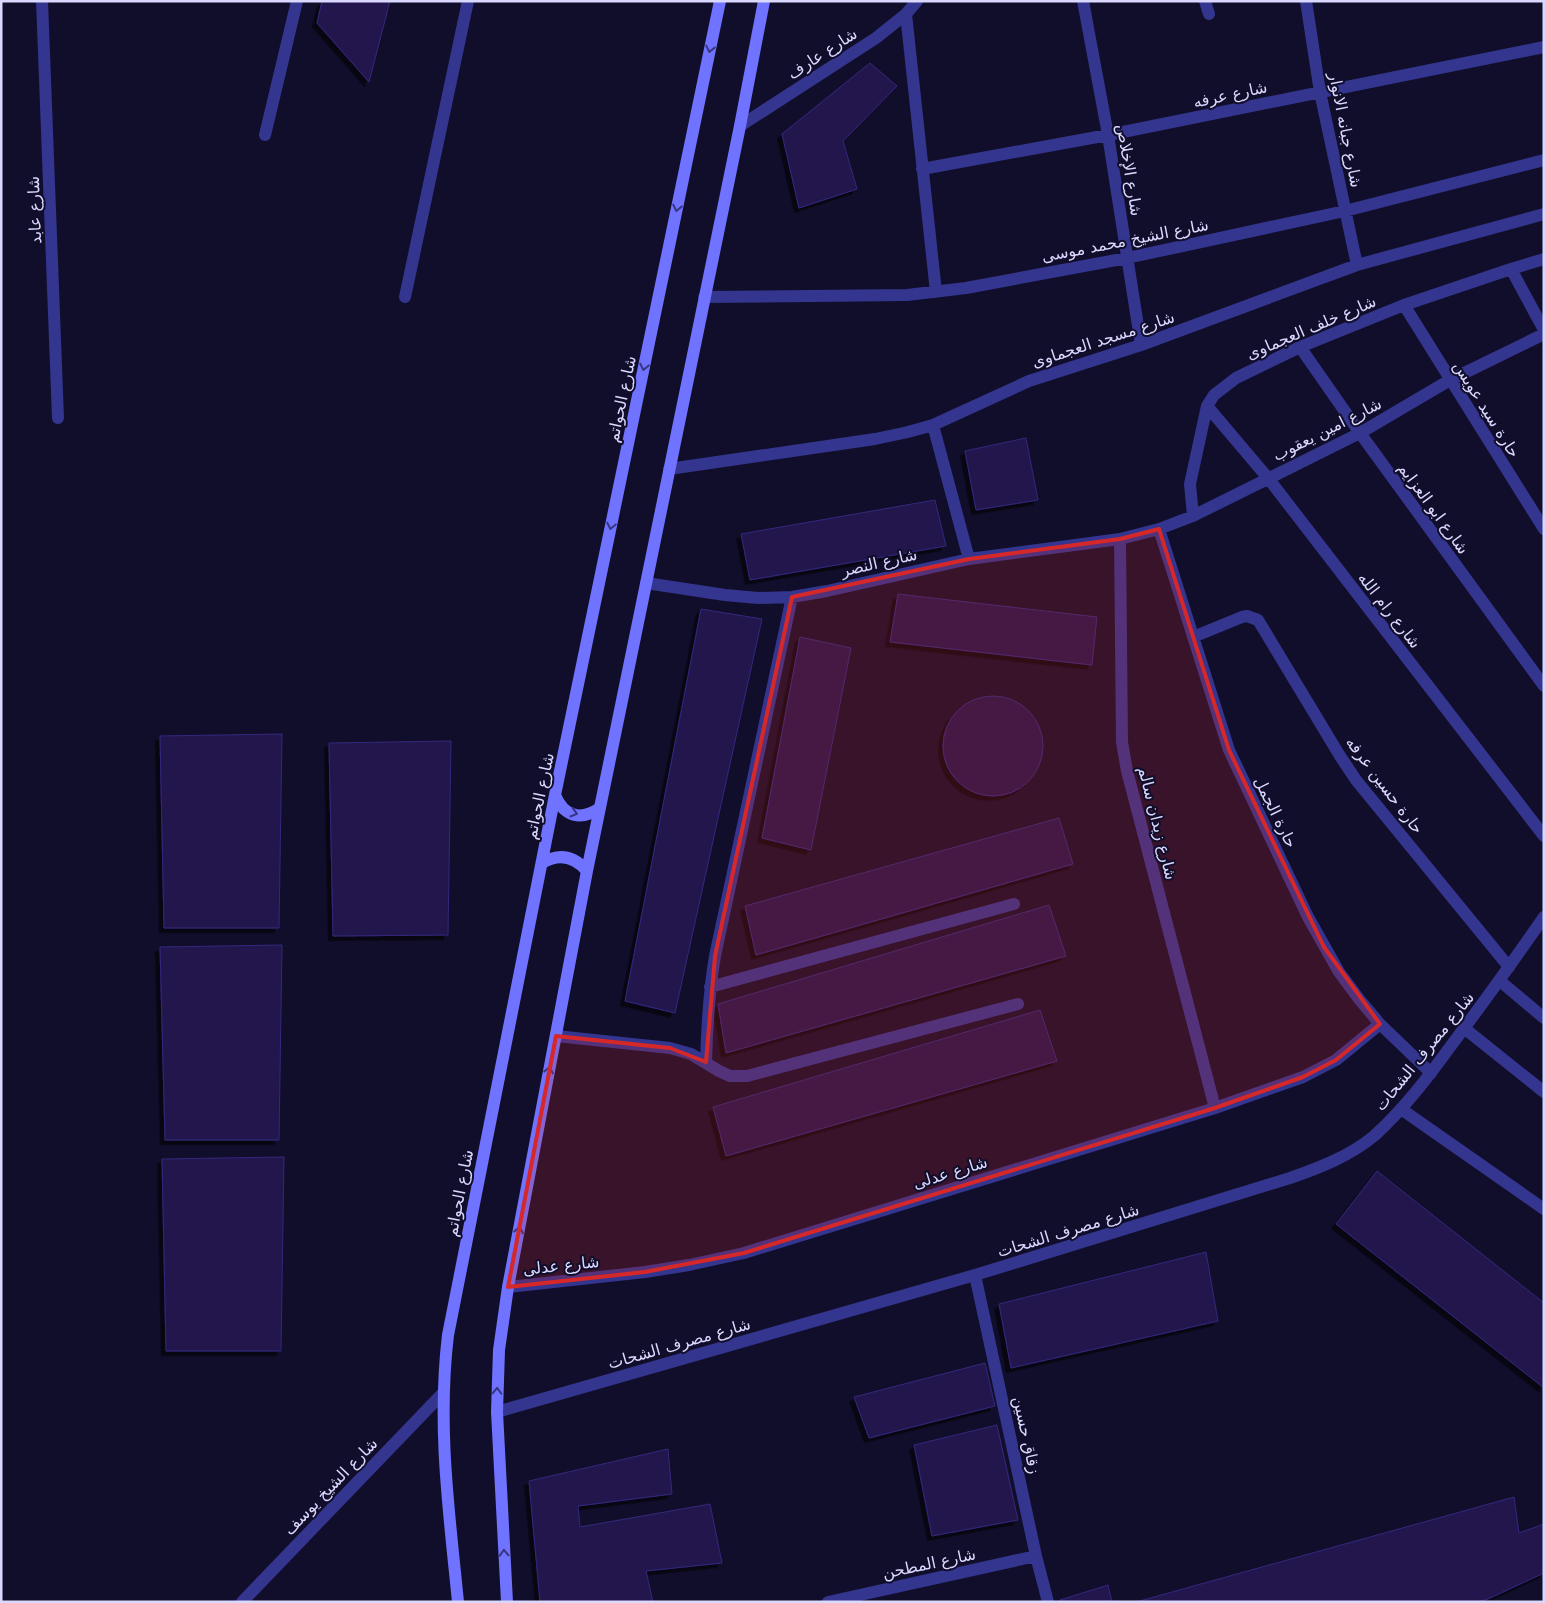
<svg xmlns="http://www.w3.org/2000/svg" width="1545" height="1603" viewBox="0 0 1545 1603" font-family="'DejaVu Sans','Noto Sans Arabic',sans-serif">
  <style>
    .building { fill: #20184e; stroke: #34287d; filter: url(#shadow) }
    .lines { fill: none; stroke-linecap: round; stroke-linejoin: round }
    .service { stroke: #34358f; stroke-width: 12 }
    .minor { stroke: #34358f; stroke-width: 12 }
    .tertiary { stroke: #34358f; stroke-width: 12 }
    .secondary { stroke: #6f73ff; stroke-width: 12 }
    .oneway { stroke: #373680 }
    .marked { fill: #d62828; fill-opacity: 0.2; stroke: #d62828; stroke-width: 4; stroke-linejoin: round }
    .labels { text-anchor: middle; stroke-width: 4; stroke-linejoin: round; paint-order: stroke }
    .street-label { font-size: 16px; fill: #dbd8ff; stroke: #110e2b }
  </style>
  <defs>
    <filter id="shadow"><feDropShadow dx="-4.5" dy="4.5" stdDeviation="0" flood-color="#0009"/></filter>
  </defs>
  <rect width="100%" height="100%" fill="#110e2b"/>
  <path class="building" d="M322,1H390L369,82L317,23Z
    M870,63L897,86L843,141L857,189L799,208L782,134Z
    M1026,438L1038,500L976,510L965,451Z
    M935,500L946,546L750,580L741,534Z
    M898,594L1097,617L1092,665L890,642Z
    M701,609L762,619L675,1013L625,1001Z
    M800,637L851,648L811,850L762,838Z
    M943 746a50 50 0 1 1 100 0a50 50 0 1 1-100 0Z
    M282,734L279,928H164L160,736Z
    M451,741L448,935L333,936L329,743Z
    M1059,818L1073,864L756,955L745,906Z
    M1049,905L1066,956L726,1053L718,1004Z
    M282,945L279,1140H165L160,947Z
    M1040,1010L1057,1061L726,1156L713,1107Z
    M284,1157L281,1351H166L162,1159Z
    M1377,1171L1544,1303V1388L1336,1224Z
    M1206,1252L1218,1321L1011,1368L999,1304Z
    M985,1363L995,1406L869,1438L854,1397Z
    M997,1425L1018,1520L932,1536L914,1445Z
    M668,1449L672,1494L578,1506L580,1527L710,1504L722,1563L646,1571L653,1602H540L529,1481Z
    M1514,1497L1519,1533L1544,1524V1573L1488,1599L1478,1602H1136Z
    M1108,1585L1112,1602H1060V1600Z"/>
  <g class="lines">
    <path class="service" d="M405,297L468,1"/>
    <path class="minor" d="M42,1L58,418
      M1083,1L1108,135L1141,345
      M1205,1L1209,14
      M1306,1L1320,92L1357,265
      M906,14L936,292
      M740,126L876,38L906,14L917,1
      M265,135L297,1
      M922,169L1108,135L1544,47
      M1511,269L1544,330
      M704,297L907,295L966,288L1127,258L1345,211L1544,160
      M1404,305L1544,529
      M1300,347L1360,433L1544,686
      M1207,406L1268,478L1544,836
      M933,425L969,559
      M669,469L875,439L908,432L933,425L1029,381L1141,345L1357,265L1544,214
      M1193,516L1190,484L1207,406L1214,395L1236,378L1300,347L1404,305L1511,269L1544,259
      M1159,529L1229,750L1308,917L1339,972L1359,999L1380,1024L1431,1073
      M1120,539L1122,742L1127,771L1215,1108
      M646,583L725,595L758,598L792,597L827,591L969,559L1120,539L1159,529L1193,516L1360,433L1450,380L1544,334
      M1193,637L1242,617L1247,616L1258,620L1340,756L1356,780L1509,967
      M1500,981L1544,1018
      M710,987L1014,904
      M1464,1028L1544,1092
      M556,1036L670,1048L691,1054L719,1071L730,1076H747L1018,1004
      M706,1062C707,1026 709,991 715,956L792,597
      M1401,1109L1544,1209
      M975,1275L1036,1556L1048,1602
      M508,1287L645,1272L689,1265L744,1253L1215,1108L1303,1077L1336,1060L1380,1024
      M828,1602L1036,1556"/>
    <path class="tertiary" d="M497,1412L975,1275L1290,1178C1319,1168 1350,1156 1374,1136C1404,1109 1429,1076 1453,1043C1484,1002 1514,960 1544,917
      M242,1602L443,1393"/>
    <path class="secondary" d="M555,795C564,817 581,821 600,808
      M542,863C559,853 574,856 587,871
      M458,1602C449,1511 437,1426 448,1335L555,795L720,1
      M507,1602L497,1412L499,1350L508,1287L587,871L740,126L764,1"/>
  </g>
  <defs><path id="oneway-chevron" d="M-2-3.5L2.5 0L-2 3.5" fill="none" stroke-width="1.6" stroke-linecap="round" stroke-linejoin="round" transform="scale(1.25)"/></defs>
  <g class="oneway">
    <use href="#oneway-chevron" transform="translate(710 49) rotate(102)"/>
    <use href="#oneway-chevron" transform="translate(677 208) rotate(102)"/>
    <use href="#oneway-chevron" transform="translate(644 367) rotate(102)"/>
    <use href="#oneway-chevron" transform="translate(611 526) rotate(102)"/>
    <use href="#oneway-chevron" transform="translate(574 813) rotate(16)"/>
    <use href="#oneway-chevron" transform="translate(549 1070) rotate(-79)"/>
    <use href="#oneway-chevron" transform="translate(519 1230) rotate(-79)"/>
    <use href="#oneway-chevron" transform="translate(497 1391) rotate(-89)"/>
    <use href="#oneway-chevron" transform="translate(504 1553) rotate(-93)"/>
  </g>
  <path class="marked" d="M1159,529L1229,750L1324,947L1380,1024L1336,1060L1303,1077L1215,1108L744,1253L645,1272L508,1287L556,1036L670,1048L706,1062L715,956L792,597L969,559L1120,539Z"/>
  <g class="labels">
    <g class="street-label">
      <text transform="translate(822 53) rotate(-33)" y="6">شارع عارف</text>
      <text transform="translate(1230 94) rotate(-12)" y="6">شارع عرفه</text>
      <text transform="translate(1346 130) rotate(79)" y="6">شارع جبانه الانوار</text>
      <text transform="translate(1130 170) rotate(81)" y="6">شارع الإخلاص</text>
      <text transform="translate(34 210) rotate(-92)" y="6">شارع عابد</text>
      <text transform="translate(1125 240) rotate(-11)" y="6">شارع الشيخ محمد موسى</text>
      <text transform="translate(1311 327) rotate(-23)" y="6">شارع خلف العجماوى</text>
      <text transform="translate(1103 339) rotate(-18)" y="6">شارع مسجد العجماوى</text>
      <text transform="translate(621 399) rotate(-78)" y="6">شارع الحواتم</text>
      <text transform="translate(1487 409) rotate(58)" y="6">حارة سيد عويس</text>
      <text transform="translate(1327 429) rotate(-27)" y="6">شارع امين يعقوب</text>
      <text transform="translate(1434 508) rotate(54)" y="6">شارع ابو العزايم</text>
      <text transform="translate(879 562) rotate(-13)" y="6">شارع النصر</text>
      <text transform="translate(1390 610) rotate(52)" y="6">شارع رام الله</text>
      <text transform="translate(1385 785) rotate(53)" y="6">حارة حسين عرفه</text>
      <text transform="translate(539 796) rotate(-78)" y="6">شارع الحواتم</text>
      <text transform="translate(1276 812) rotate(64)" y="6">حارة الجمل</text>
      <text transform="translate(1158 823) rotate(76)" y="6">شارع زيدان سالم</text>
      <text transform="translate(1424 1051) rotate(-51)" y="6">شارع مصرف الشحات</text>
      <text transform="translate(950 1172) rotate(-17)" y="6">شارع عدلى</text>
      <text transform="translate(459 1193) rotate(-79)" y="6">شارع الحواتم</text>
      <text transform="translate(1068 1230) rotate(-17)" y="6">شارع مصرف الشحات</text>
      <text transform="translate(561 1265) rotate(-6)" y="6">شارع عدلى</text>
      <text transform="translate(679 1343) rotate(-16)" y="6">شارع مصرف الشحات</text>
      <text transform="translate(1027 1435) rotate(78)" y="6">زقاق حسين</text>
      <text transform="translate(330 1486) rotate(-46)" y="6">شارع الشيخ يوسف</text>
      <text transform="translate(929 1563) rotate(-12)" y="6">شارع المطحن</text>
    </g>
  </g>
  <rect width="1545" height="1603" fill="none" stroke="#dbd8ff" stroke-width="5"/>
</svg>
